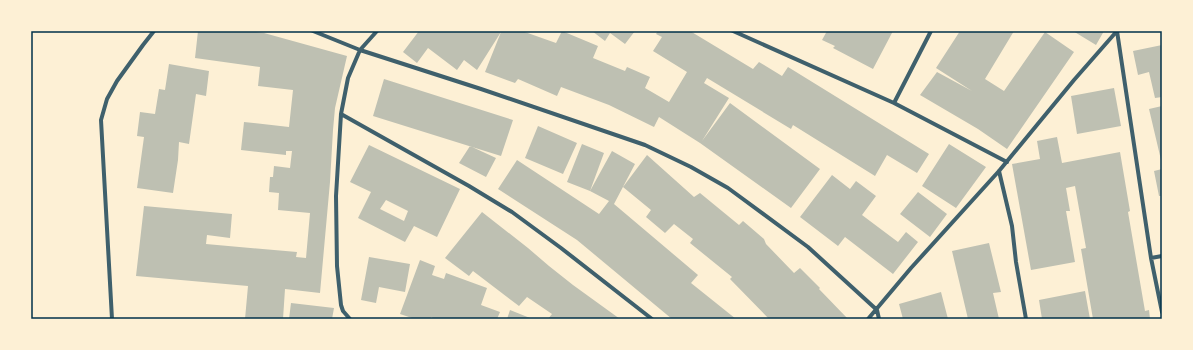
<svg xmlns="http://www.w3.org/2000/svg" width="1193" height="350" viewBox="0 0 1193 350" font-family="'Alegreya Sans',sans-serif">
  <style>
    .building { fill: #bec0b2; fill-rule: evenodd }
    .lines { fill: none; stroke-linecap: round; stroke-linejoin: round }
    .minor { stroke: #3f606c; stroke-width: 4 }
    .neatline { fill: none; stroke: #003049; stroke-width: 1.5 }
  </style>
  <rect width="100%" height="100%" fill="#fdf0d5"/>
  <path class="building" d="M198,31H249L264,33L347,56L335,108L333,130L330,182L320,293L285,289L283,319H245L248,286L136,276L144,206L232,214L230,238L207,235L206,244L297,252L296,257L306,258L310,213L278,210L279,193L269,192L270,177H273L274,166L290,168L292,151H286V155L241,150L244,122L289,127L293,90L258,86L260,67L195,58Z
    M419,31H500L501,32V31H522L556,43L562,31L598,46L593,58L625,71L627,67L650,77L645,88L669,102L687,72L653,51L662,37L656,34L658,31H690L753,69L759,62L782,76L788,67L929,154L917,173L887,155L875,176L793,125L791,129L707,78L704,83L729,98L702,141L730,103L820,169L791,208L700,143L659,117L654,127L609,105L561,87L557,96L518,79L515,83L485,72L501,32L477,70L464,60L457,70L428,48L417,63L403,52Z
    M592,31H635L625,44L610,33L605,41Z
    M827,31H893L873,69L833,48L835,46L822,40Z
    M960,31H1014L985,79L1004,91L1045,32L1074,52L1007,149L978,129L920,95L937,72L972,91L936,68Z
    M1073,31H1104L1096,45Z
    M1162,45V97L1155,98L1149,72L1138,75L1133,51Z
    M169,64L209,71L206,96L196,94L189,144L179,142L178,160L173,193L137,188L144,137L137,136L140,112L155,114L159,89L165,90Z
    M384,79L513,120L501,156L373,116Z
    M1114,88L1121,126L1077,134L1071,96Z
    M1162,106V160H1161L1149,109Z
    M538,126L577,143L563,174L525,158Z
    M1057,137L1062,163L1120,152L1130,211L1128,212L1145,311L1149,310L1150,319H1093L1081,249L1086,248L1075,186L1066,188L1070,211H1066L1075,262L1031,270L1012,164L1040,159L1037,141Z
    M582,144L604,153L590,191L567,182Z
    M949,144L986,167L956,208L922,186Z
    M369,145L460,189L437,237L414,226L405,242L358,218L371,192L350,182ZM386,200L408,211L404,221L380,209Z
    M470,146L496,158L486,177L459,163Z
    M612,151L635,164L614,204L698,275L691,283L736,319H672L577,240L498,189L517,160L599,214L609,201L590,191Z
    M647,155L694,197L700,193L739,225L743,221L764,239L766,244L794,273L800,268L820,288L819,289L848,319H769L730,279L732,277L690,243L693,239L674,224L665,233L646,217L651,210L623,187Z
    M1162,169V196H1159L1154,171Z
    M832,175L850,189L856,181L876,196L862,215L898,242L906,232L918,242L893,274L845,237L838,246L800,217Z
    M918,192L947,214L930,237L900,214Z
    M482,212L528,248L549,266L573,285L620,319H548L552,314L527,297L519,306L473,271L469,276L445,258Z
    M989,243L1001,292L993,293L999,319H968L952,251Z
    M369,257L410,264L405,292L379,287L376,303L361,300Z
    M420,260L435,266L432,275L444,279L446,273L487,288L481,305L500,312L497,319H435L431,317L430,319H415L400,314Z
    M1085,291L1090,319H1042L1039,300Z
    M941,292L948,319H903L899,304Z
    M291,303L334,308L332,319H289Z
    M510,310L530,318L529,319H507Z"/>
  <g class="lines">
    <path class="minor" d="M313,31L360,50L481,89L645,145L691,167L728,188L808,247L877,310L879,319
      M733,31L894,103L1007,162
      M1117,31L1151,258L1162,312
      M894,103L931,31
      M341,114L469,186L512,212L561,248L652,319
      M999,171L1012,226L1016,262L1026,319
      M1151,258L1162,256
      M112,319L101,120L107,99L117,81L143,45L154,31
      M350,319L343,311L341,305L337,266L336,196L341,114L348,78L360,50L377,31
      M868,319L911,268L999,171L1074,80L1117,31"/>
  </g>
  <rect width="1193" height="350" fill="none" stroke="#fdf0d5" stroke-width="64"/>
  <rect x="32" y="32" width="1129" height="286" class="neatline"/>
</svg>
